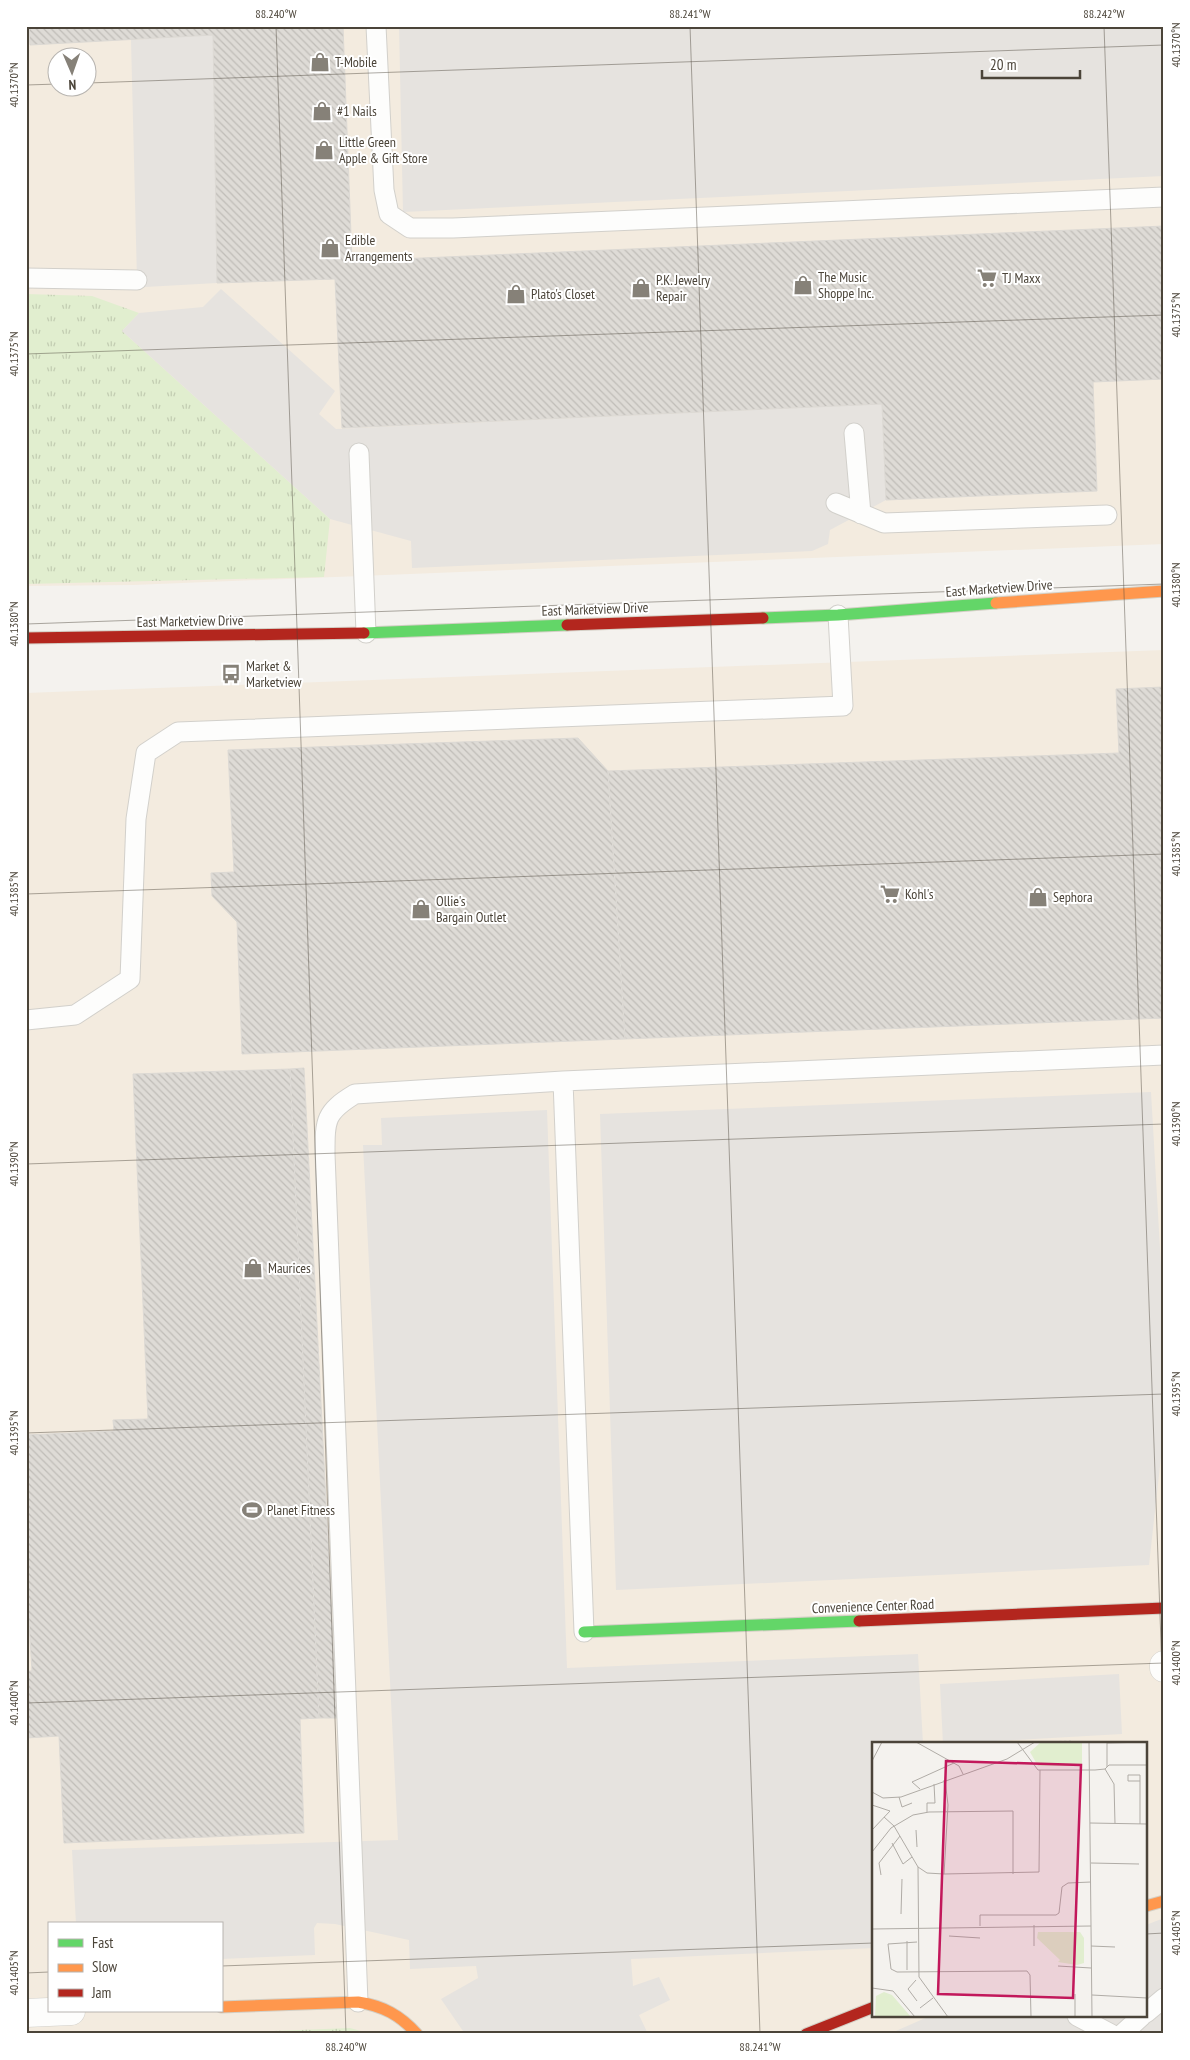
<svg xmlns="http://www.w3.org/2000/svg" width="1190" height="2060" viewBox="0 0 1190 2060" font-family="'PT Sans Narrow',sans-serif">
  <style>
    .commercial { fill: #f3ebdf; fill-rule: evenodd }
    .grass { fill: url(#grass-tufts) }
    .parking { fill: #e6e3df }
    .building { fill: url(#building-back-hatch); stroke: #dcd9d4 }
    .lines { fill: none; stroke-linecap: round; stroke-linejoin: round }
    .lane-casing { stroke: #d2d0cb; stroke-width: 21 }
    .street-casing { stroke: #d2d0cb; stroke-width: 29 }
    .fast-casing { stroke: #d3cfc5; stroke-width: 13 }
    .slow-casing { stroke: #d3cfc5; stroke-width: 13 }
    .jam-casing { stroke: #d3cfc5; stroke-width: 13 }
    .path { stroke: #d3d2cc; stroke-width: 3; stroke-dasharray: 2.5 2.5; stroke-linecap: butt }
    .lane { stroke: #fdfdfc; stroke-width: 19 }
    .street { stroke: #fdfdfc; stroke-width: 28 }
    .fast { stroke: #63d668; stroke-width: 11 }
    .slow { stroke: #ff974d; stroke-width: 11 }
    .jam { stroke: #b3261e; stroke-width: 11 }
    .ticks { fill: none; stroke: #4b4439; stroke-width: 1; stroke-opacity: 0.45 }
    .labels { text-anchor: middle; stroke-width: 4; stroke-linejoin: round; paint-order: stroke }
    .poi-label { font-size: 14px; fill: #4b4439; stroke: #fff; text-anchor: start }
    .street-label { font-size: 14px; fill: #4b4439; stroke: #fff }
    .inset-road { fill: none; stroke: #b0aca6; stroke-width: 1 }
    .view { fill: #c2185b; fill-opacity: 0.15; stroke: #c2185b; stroke-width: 2.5 }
    .inset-edge { fill: none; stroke: #4b4439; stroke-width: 2.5 }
    .neatline { fill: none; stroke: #4b4439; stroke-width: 2 }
    .ticks-label { font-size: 12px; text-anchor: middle; fill: #4b4439 }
  </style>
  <defs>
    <pattern id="grass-tufts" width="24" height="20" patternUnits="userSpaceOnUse" patternTransform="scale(1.25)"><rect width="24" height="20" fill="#e1eecf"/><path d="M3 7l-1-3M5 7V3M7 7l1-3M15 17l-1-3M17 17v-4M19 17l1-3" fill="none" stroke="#c3cdb2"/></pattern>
    <pattern id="building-back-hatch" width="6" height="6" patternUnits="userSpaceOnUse" patternTransform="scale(1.25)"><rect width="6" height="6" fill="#dedbd6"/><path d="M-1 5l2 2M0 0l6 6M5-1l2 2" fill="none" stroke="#c0bdb8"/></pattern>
  </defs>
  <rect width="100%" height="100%" fill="#f4f2ee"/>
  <path class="commercial" d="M26,26H1164V544L133,585L26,586ZM58,58H88V88H58Z
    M1164,650V2034H26V693ZM874,1744H1146V2016H874ZM49,1924H221V2011H49Z"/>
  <path class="grass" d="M26,294L92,296L139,313L122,331L330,519L324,577L26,584Z
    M350,2028L372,2034H196Z"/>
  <path class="parking" d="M399,26H1164V176L403,212Z
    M213,35L217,283L145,287L137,280L131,40Z
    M221,289L335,391L319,414L336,429L882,404L886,500L830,530L828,544L812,551L412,568L411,541L330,519L122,331L139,313L203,307Z
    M1151,1092L1164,1318V1430L1149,1565L616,1590L600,1114Z
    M547,1110L567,1668L918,1654L923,1744H874V1948L631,1959L633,1986L659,1977L670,2000L639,2015L648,2034H465L441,1999L478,1978L476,1966L410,1969L409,1940L335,1924L317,1923L314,1928L315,1955L221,1959V1924H76L72,1850L398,1840L363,1145H382L381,1118Z
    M1119,1674L1122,1734L943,1744L940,1684Z
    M1164,1918V2034H889L930,2016H1146V1925Z"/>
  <path class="building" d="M29,26H343L352,261L1164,226V379L1093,382L1097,491L886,500L882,404L342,428L335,279L217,283L213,35L30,45Z
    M1164,687V1018L625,1039L608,771L1119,753L1116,689Z
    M578,738L608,771L625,1039L242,1054L237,922L212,896L211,873L234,872L228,750Z
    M304,1068L337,1718H319L290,1069Z
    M290,1069L319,1718L300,1719L304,1833L64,1843L59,1736L26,1738V1671H32L26,1574V1435L114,1431L113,1420L148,1419L133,1074Z"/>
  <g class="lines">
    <defs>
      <path id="lane" d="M376,26L384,190L389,214L410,228H453L1164,197
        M26,278L137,280
        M854,433L861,514
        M359,453L366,633
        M836,503L884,523L1107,515
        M26,1020L75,1015L130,979L136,819L146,753L178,732L843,706L838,615
        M563,1081L584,1632
        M358,2002L325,1154C325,1120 325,1112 355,1094L563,1081L1164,1055
        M1146,2013L1164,1998
        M1077,2016L1111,2034
        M1122,2034L1142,2016"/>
      <path id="street" d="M1164,1665V1668
        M26,2013L71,2011"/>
      <path id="fast" d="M763,618L838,615L996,603
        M364,633L567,625
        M584,1632L859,1621"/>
      <path id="slow" d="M996,603L1164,591
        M1146,1906L1164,1901
        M221,2007L358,2002C383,2006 400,2015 417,2034"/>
      <path id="jam" d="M567,625L763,618
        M26,638L364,633
        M859,1621L1164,1608
        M806,2034L874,2007"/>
    </defs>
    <use href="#lane" class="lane-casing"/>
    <use href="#street" class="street-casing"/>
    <use href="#fast" class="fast-casing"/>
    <use href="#slow" class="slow-casing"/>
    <use href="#jam" class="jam-casing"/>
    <path class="path" d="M1019,1744L1071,1742"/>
    <use href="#lane" class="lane"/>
    <use href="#street" class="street"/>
    <use href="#fast" class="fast"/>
    <use href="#slow" class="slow"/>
    <use href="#jam" class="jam"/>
  </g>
  <path class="ticks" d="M276,26L346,2034M690,26L760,2034M1104,26L1164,1728M88,83L1164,45M26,85L58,84M26,354L1164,315M26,624L1164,584M26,894L1164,854M26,1164L1164,1124M26,1433L1164,1394M26,1703L1164,1663M1146,1934L1164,1933M221,1966L874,1943M26,1973L49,1972"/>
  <defs>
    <symbol id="shop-bare" viewBox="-9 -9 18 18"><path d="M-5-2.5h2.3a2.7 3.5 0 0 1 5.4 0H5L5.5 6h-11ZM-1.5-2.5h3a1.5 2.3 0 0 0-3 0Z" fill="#868178" stroke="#fff" stroke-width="2.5" paint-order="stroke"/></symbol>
    <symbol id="supermarket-bare" viewBox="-9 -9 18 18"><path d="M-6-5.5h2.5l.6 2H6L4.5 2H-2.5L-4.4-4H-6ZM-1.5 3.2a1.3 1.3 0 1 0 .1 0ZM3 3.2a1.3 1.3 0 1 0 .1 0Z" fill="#868178" stroke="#fff" stroke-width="2.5" paint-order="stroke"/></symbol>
    <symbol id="bus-bare" viewBox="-9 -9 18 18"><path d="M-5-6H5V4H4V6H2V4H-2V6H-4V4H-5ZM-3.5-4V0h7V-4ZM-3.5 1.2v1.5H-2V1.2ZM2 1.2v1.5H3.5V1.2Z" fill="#868178" stroke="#fff" stroke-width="2.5" paint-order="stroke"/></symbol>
    <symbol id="stadium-bare" viewBox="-9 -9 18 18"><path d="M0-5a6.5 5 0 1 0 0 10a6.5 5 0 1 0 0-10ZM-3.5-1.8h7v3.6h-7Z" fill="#868178" stroke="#fff" stroke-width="2.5" paint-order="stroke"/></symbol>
  </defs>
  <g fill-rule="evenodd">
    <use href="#shop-bare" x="306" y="48" width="28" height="28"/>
    <use href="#shop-bare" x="308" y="97" width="28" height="28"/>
    <use href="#shop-bare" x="310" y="136" width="28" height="28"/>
    <use href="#shop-bare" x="316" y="234" width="28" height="28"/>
    <use href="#supermarket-bare" x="973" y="264" width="28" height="28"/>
    <use href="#shop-bare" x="789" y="271" width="28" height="28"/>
    <use href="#shop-bare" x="627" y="274" width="28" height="28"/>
    <use href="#shop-bare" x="502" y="280" width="28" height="28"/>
    <use href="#bus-bare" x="217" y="660" width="28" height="28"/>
    <use href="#supermarket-bare" x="876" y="880" width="28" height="28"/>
    <use href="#shop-bare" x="1024" y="883" width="28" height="28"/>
    <use href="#shop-bare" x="407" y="895" width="28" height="28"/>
    <use href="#shop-bare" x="239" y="1254" width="28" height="28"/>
    <use href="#stadium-bare" x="238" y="1496" width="28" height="28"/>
  </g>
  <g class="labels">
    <g class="poi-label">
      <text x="335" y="67">T-Mobile</text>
      <text x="337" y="116">#1 Nails</text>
      <text x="339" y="147">Little Green<tspan x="339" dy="16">Apple &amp; Gift Store</tspan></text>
      <text x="345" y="245">Edible<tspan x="345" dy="16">Arrangements</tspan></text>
      <text x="818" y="282">The Music<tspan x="818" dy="16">Shoppe Inc.</tspan></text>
      <text x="1002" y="283">TJ Maxx</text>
      <text x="656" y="285">P.K. Jewelry<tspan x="656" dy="16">Repair</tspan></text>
      <text x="531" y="299">Plato's Closet</text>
      <text x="246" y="671">Market &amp;<tspan x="246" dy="16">Marketview</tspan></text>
      <text x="905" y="899">Kohl's</text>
      <text x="1053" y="902">Sephora</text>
      <text x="436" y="906">Ollie's<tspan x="436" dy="16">Bargain Outlet</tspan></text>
      <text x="268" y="1273">Maurices</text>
      <text x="267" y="1515">Planet Fitness</text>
    </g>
    <g class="street-label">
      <text transform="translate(999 588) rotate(-4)" y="5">East Marketview Drive</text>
      <text transform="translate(595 609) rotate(-2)" y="5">East Marketview Drive</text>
      <text transform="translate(190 621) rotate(-1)" y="5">East Marketview Drive</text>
      <text transform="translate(873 1606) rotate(-2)" y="5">Convenience Center Road</text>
    </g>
  </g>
  <g transform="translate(872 1742)">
    <rect width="275" height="275" fill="#f4f2ee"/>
    <path d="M169,0H210V24H166L158,10ZM166,190H208L212,196V221L205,223L186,220L188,218L165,196ZM12,250L20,253L39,275H3L4,254Z" fill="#e1eecf"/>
    <path class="inset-road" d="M44,0L87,24L91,32M145,0L166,28H223L233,27L237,23H275M217,0L220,275M275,0V42M0,19L10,0M235,25V1L275,0M233,27L242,42L243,82M72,38L73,69M268,39H256V33H268V82M48,47L40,40L82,21M0,50L11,56L29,55L135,17L163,0M27,55L30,65L40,61M0,63L18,69L0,88M55,70V61H63L62,42M12,75L22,84L46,125L47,235L76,275M218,81L275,82M44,88L45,105M20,101L31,122L40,115M0,110L19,86L41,73L57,70L141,69V132M219,121L267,122M46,125L55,131L72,132L167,130L168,28M72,132L76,63L73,38M9,133L7,121L28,94M29,172L30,137M162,183V204M108,184V173H184L187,171L190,145L196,141L219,140M0,187L219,184M77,194L108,196M45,200L16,202L19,227L25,230L155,229L158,233L159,275M219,204L243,205M186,224L219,226M35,228V199M44,238L36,247L45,259M0,246L21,249L43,275M203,252V275M220,253L275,256M48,266L61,256"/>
    <path class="view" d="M74,19L209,23L201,256L66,252Z"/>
    <rect width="275" height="275" class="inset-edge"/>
  </g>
  <rect width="1190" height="2060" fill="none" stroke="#ffffff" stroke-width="55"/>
  <rect x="48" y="1922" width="175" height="90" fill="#ffffff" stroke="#b7b4b0"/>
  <rect x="58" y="1939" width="25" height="8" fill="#63d668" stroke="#b7b4b0"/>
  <text x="92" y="1948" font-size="15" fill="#4b4439">Fast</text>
  <rect x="58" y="1964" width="25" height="8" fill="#ff974d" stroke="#b7b4b0"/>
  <text x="92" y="1972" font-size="15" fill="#4b4439">Slow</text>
  <rect x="58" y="1989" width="25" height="8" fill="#b3261e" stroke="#b7b4b0"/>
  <text x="92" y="1998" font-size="15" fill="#4b4439">Jam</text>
  <g transform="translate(72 72) rotate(178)"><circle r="24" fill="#ffffff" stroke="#b7b4b0"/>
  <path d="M0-4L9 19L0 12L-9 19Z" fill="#868178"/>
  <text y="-8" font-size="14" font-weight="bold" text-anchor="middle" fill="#4b4439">N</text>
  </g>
  <path d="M982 70v8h98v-8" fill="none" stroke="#4b4439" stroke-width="2.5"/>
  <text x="990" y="70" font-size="15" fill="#4b4439" stroke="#ffffff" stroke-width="4" paint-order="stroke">20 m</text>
  <rect x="28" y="28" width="1134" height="2004" class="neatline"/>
  <g class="ticks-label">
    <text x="276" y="18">88.240°W</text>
    <text x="690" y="18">88.241°W</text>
    <text x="1104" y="18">88.242°W</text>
    <text transform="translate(1176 45) rotate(-90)" y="4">40.1370°N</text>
    <text transform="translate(14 85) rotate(-90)" y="4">40.1370°N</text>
    <text transform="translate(1176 315) rotate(-90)" y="4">40.1375°N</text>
    <text transform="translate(14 354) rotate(-90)" y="4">40.1375°N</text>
    <text transform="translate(1176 585) rotate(-90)" y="4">40.1380°N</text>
    <text transform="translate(14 624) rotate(-90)" y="4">40.1380°N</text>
    <text transform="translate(1176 854) rotate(-90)" y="4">40.1385°N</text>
    <text transform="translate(14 894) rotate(-90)" y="4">40.1385°N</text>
    <text transform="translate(1176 1124) rotate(-90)" y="4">40.1390°N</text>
    <text transform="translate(14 1164) rotate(-90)" y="4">40.1390°N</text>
    <text transform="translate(1176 1394) rotate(-90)" y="4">40.1395°N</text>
    <text transform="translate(14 1433) rotate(-90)" y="4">40.1395°N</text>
    <text transform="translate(1176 1663) rotate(-90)" y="4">40.1400°N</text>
    <text transform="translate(14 1703) rotate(-90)" y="4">40.1400°N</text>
    <text transform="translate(1176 1933) rotate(-90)" y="4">40.1405°N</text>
    <text transform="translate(14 1973) rotate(-90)" y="4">40.1405°N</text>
    <text x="346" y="2051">88.240°W</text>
    <text x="760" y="2051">88.241°W</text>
  </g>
</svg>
